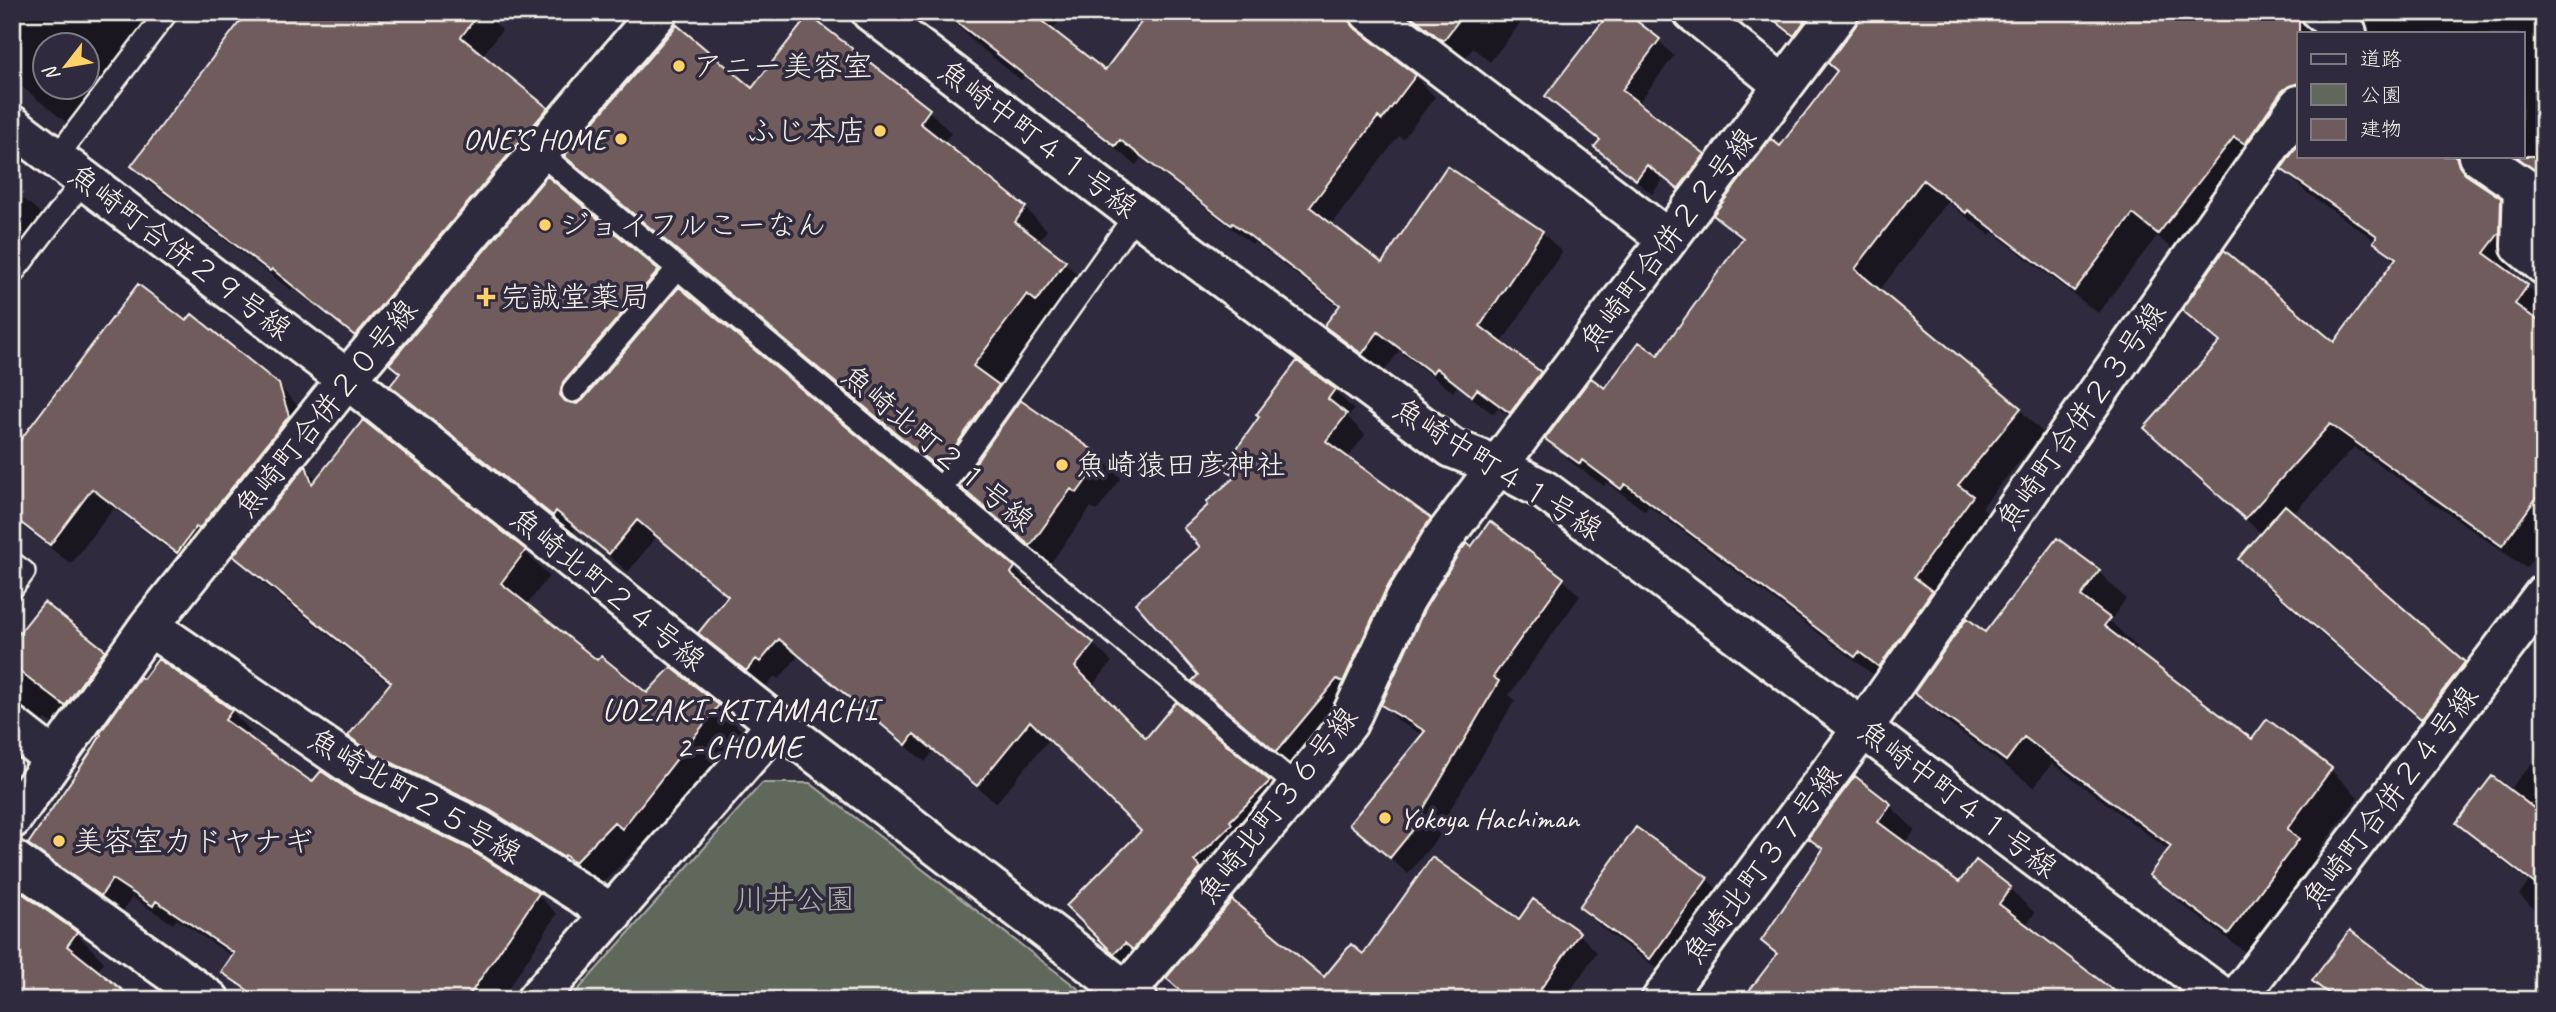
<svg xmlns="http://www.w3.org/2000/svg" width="2556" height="1012" viewBox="0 0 2556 1012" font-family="Caveat,'Klee One',sans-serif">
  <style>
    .green { fill: #61685b; stroke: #aaaca2; stroke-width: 2 }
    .shadow { fill: #0007; fill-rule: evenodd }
    .building { fill: #6f5b5c; stroke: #f4f1e8; stroke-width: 2 }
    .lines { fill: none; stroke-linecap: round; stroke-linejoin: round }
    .lane-casing { stroke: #f4f1e8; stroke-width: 26 }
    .street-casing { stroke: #f4f1e8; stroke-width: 44 }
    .secondary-casing { stroke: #f4f1e8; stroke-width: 44 }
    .lane { stroke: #2f2a3d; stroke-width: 21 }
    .street { stroke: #2f2a3d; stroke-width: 38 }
    .secondary { stroke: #2f2a3d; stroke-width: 38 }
    .poi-dot { fill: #ffd166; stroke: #2f2a3d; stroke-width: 2.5 }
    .labels { text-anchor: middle; stroke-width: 7; stroke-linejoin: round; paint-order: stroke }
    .poi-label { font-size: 30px; fill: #f4f1e8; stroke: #2f2a3d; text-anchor: start }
    .street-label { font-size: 30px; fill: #f4f1e8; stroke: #2f2a3d }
    .park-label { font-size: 30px; fill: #b2b3a9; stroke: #2f2a3d }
    .neighbourhood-label { font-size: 32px; letter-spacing: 2px; fill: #f4f1e8; stroke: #2f2a3d }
  </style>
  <rect width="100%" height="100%" fill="#2f2a3d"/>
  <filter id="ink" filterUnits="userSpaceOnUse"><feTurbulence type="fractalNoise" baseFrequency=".0143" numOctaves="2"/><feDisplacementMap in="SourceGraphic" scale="14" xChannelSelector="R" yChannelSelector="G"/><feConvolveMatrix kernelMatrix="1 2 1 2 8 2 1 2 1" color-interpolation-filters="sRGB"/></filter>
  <g filter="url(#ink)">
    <path class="green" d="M762,783H810L1093,1000H569Z"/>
    <path class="shadow" d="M12,12H164L77,131L12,79ZM46,46H88V88H46Z
      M228,12H484L502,30L482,56L547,110L567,130L376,355L293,288L291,290L153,186L133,166L241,23Z
      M948,12H1066L1053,29L1105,72L1151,12H1380L1367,31L1368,41L1415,77L1435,97L1403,139L1399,136L1331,225L1382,265L1542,232L1562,252L1501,344L1540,373L1560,393L1531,432L1498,408L1493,414L1457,386L1453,392L1399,351L1383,373L1346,346L1326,326L1340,308L1254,242L1252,244L1141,158L1136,165L1024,77L1021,80L975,43L955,23L958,20Z
      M1399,12H1529L1490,62L1473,48L1464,60Z
      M1622,12L1659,41L1674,56L1637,105L1704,155L1719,171L1694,203L1663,179L1652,194L1612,162L1597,147L1600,142L1547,96Z
      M1766,12H2544V180L2516,161L2479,179L2480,186L2500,200L2523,223L2522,256L2509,274L2544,299V543L2526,568L2354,447L2293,514L2464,663L2494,693L2452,748L2270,590L2240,559L2262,534L2146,428L2221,345L2184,310L2334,345L2395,262L2376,241L2306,192L2283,169L2299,156H2523V33H2370L2369,25L2348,13L2322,33H2299V124L2182,256L2157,236L2098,313L1992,232L1990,235L1947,202L1879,291L2020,410L2043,433L1982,507L1995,521L1879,679L1649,506L1645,511L1606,482L1604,486L1571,462L1548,439L1605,390L1658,358L1743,242L1716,215L1780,148L1839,72L1863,14H1855L1818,58L1789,35Z
      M809,17L929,111L951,133L943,143L1025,208L1047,230L1038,242L1065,263L1086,284L1058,321L1050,315L997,385L1018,406L1101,459L1121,478L1097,511L1091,507L1050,564L963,488L961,490L589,178L567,156L752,91Z
      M12,190L35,208L56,228L12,275Z
      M658,271L678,291L1014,569L1032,587L1029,592L1093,644L1112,662L1092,686L1146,740L1269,782L1287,800L1134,971L1069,906L1144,831L1050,738L996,803L934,751L925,762L798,656L779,679L775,676L765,688L719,651L701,633L729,598L656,537L628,572L576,528L572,533L411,404L393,386Z
      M186,324L278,385L299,407L309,437L198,572L114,508L71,564L12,518V445L17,448Z
      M1298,363L1334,390L1354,410L1348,417L1365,435L1347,459L1430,519L1450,539L1297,770L1214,701L1194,681L1200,674L1203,547L1236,478L1225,467Z
      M306,468L318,480L525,552L549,576L526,606L597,663L647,695L671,669L718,707L742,731L647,852L640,845L599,887L375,761L350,736L391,685L260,581L235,556Z
      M2099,572L2126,599L2110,621L2137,647L2134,651L2253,741L2267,722L2331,770L2358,797L2314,857L2326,868L2256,960L2179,902L2152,875L2170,851L2052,763L2034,787L1944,720L1917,693L1985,634Z
      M1563,579L1580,596L1509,695L1515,700L1437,832L1440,835L1408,874L1351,824L1423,735L1400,722L1383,704Z
      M12,645L104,651L124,670L74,740L45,719L40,725L12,736Z
      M159,661L231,711L251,731L246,738L312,785L352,794L538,895L557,914L501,1000H256L224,971L233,957L177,919L173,924L132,897L121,914L68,876L55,863L94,750L92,748L140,679L144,682Z
      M2544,749V918L2519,895L2529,882L2476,841L2458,823L2508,791Z
      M1855,779L1890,806L1915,830L1905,844L1960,885L2010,889L2035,913L2025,926L1778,955L1763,940L1824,852L1811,838Z
      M1707,879L1729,901L1673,980L1603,929L1581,907Z
      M1520,922L1578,933L1597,952L1564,1000H1191L1169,978L1324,979L1363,956Z
      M76,933L104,962L97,972L12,1000Z"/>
    <path class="building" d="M247,12H480L461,37L548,108L355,336L272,269L270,271L131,166Z
      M944,12H1030L1105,70L1149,12H1348L1349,21L1356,29L1416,75L1382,120L1378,117L1310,207L1382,263L1447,166L1543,231L1480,326L1541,372L1510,413L1477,389L1472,396L1436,368L1432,373L1378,332L1362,354L1324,326L1340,305L1233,223L1231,225L1120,140L1115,146Z
      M1406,12H1465L1443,41Z
      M1610,12H1625L1660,39L1622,90L1705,154L1678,189L1647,165L1636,180L1594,147L1600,140L1545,96Z
      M1764,12H1811L1794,36Z
      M1860,12H2299V83L2289,86L2281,92L2245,144L2234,137L2158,234L2133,214L2074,291L1968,210L1966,213L1923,180L1855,269L2021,408L1958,485L1973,496L1914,577L1932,591L1879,667L1859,652L1855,657L1625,484L1621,489L1582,460L1580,464L1545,439L1591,378L1605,388L1639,342L1658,355L1743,238L1713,215L1771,139L1780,146L1837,71L1828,63L1856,25Z
      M809,15L930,109L920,123L1026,207L1015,222L1066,261L1036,301L1027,294L973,366L999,385L939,469L564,156L677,25L752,88Z
      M2299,144V156H2456L2459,166L2465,174L2501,198L2500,232L2484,253L2528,285L2515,304L2544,325V487L2502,546L2330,424L2245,519L2144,428L2220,342L2182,310L2224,250L2334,342L2396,258L2373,242L2377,236L2281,169Z
      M2516,156H2544V173L2541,176Z
      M547,176L659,270L563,382L560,395L565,401L577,404L583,400L679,287L1015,567L1011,573L1013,576L1094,643L1075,667L1146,738L1176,702L1270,781L1230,821L1232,824L1194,861L1201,868L1133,950L1125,943L1114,954L1066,906L1141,831L1030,721L977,786L914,734L906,745L779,639L760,662L756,659L746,671L698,633L728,596L637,520L609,554L556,511L553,516L390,386L400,373L389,364Z
      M138,284L186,321L192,314L279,384L289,416L199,529L196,527L177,553L92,489L50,545L12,516V451Z
      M1297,361L1335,389L1328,399L1347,414L1326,441L1431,518L1386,589L1343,682L1337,679L1276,752L1192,681L1198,675L1135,603L1200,547L1183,528L1208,505L1206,502L1236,476L1223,468L1259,417L1256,415Z
      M1020,400L1103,457L1077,493L1071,489L1030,546L959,486Z
      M363,420L526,550L501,583L597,660L601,656L647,693L671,667L719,705L622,829L614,822L574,863L565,855L563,857L490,810L374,754L348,736L391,682L233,556L306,465L312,484Z
      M2285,505L2465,662L2421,719L2238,559Z
      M1490,521L1564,578L1493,677L1499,681L1421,813L1424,816L1390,858L1349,824L1425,731L1381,705L1424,610L1459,553L1467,543L1471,547Z
      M2057,538L2100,570L2081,596L2110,618L2104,626L2252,739L2267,719L2332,768L2287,829L2299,839L2228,934L2149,875L2171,846L2024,737L2006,761L1914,693L1967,618L1985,632Z
      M44,602L105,650L65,706L12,665V642Z
      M158,659L232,710L225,720L312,782L321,771L353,793L467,848L539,893L466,1000H262L221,972L234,953L156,901L153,906L112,879L101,896L28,844L92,750L101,735L100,733L140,677L143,679Z
      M1855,776L1891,804L1878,822L1959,882L1976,860L2011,887L1999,904L2126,1000H1742L1777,954L1761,941L1823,849L1808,838Z
      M2492,776L2544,816V891L2456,823Z
      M1636,827L1708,878L1650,959L1579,907Z
      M1432,857L1519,919L1533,899L1580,932L1533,1000H1191L1166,978L1232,900L1324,977L1351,944L1363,954Z
      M12,886L77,932L67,946L135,1000H12Z
      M2350,930L2442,1000H2337L2312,981Z"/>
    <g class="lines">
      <defs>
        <path id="lane" d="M540,153L1298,787
          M56,158L167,12
          M12,274L84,180
          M573,391L678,268
          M941,489L1136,214
          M12,563L24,572L12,588"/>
        <path id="street" d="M1369,12L1668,239
          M1693,12L1783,85
          M2321,12L2347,33
          M12,125L347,379L777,724L1138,1000
          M2478,156L2523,187L2521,246L2544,265
          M149,626L363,773L478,829L613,914
          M12,726L54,759
          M12,819L149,626L347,379L658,12
          M12,859L210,1000
          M1127,991L1298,787L1348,723L1405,600L1441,541L1839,12
          M536,1000L777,724
          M1661,1000L1863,728L2299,105
          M2236,1000L2544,594"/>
        <path id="secondary" d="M871,12L1136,214L1452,448L1498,466L1544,490L2226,1000"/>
      </defs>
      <use href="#lane" class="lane-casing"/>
      <use href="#street" class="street-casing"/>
      <use href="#secondary" class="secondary-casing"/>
      <use href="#lane" class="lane"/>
      <use href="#street" class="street"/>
      <use href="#secondary" class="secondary"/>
    </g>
  </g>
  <g class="poi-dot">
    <circle cx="679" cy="66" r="7"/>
    <circle cx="880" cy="131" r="7"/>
    <circle cx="621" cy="139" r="7"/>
    <circle cx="545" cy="225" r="7"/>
    <path d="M482.5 286.5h7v7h7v7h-7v7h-7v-7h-7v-7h7z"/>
    <circle cx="1062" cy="465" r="7"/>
    <circle cx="1385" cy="818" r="7"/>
    <circle cx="59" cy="841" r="7"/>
  </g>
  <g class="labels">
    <g class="poi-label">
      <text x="693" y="76">アニー美容室</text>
      <text x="866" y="141" text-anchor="end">ふじ本店</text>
      <text x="607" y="149" text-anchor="end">ONE’S HOME</text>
      <text x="559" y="235">ジョイフルこーなん</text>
      <text x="500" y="307">完誠堂薬局</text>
      <text x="1076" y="475">魚崎猿田彦神社</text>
      <text x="1399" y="828">Yokoya Hachiman</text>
      <text x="73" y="851">美容室カドヤナギ</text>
    </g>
    <g class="street-label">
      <text transform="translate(1038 139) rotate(37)" y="10">魚崎中町４１号線</text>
      <text transform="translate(1668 239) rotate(-53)" y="10">魚崎町合併２２号線</text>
      <text transform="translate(180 252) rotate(37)" y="10">魚崎町合併２９号線</text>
      <text transform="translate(326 408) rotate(-51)" y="10">魚崎町合併２０号線</text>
      <text transform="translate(2081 416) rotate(-55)" y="10">魚崎町合併２３号線</text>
      <text transform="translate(938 448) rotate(40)" y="10">魚崎北町２１号線</text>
      <text transform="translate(1498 469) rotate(32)" y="10">魚崎中町４１号線</text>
      <text transform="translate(608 589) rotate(39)" y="10">魚崎北町２４号線</text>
      <text transform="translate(415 796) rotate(30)" y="10">魚崎北町２５号線</text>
      <text transform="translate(2390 797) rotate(-53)" y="10">魚崎町合併２４号線</text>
      <text transform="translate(1958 799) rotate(37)" y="10">魚崎中町４１号線</text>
      <text transform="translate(1277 805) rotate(-52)" y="10">魚崎北町３６号線</text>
      <text transform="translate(1762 864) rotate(-53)" y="10">魚崎北町３７号線</text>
    </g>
    <g class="park-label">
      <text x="795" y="909">川井公園</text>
    </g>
    <g class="neighbourhood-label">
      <text x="740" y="720">UOZAKI-KITAMACHI<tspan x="740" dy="37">2-CHOME</tspan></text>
    </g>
  </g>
  <rect width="2556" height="1012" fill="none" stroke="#2f2a3d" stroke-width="42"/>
  <rect x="21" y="21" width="2514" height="970" fill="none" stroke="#f4f1e8" stroke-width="2.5" filter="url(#ink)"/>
  <rect x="2297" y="32" width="228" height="126" fill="#2f2a3d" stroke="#7e7a81" stroke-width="2"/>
  <rect x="2311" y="54" width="35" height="10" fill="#2f2a3d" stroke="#7e7a81" stroke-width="2"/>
  <text x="2360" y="66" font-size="21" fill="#f4f1e8">道路</text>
  <rect x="2311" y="84" width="35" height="21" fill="#61685b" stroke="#7e7a81" stroke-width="2"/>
  <text x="2360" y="102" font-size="21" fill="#f4f1e8">公園</text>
  <rect x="2311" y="119" width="35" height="21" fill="#6f5b5c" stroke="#7e7a81" stroke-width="2"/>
  <text x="2360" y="136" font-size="21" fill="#f4f1e8">建物</text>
  <g transform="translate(66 66) rotate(239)"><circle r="33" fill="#2f2a3d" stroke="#7e7a81" stroke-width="2"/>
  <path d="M0-5L12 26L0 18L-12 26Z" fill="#ffd166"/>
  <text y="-10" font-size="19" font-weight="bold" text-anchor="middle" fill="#f4f1e8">N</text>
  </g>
</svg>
